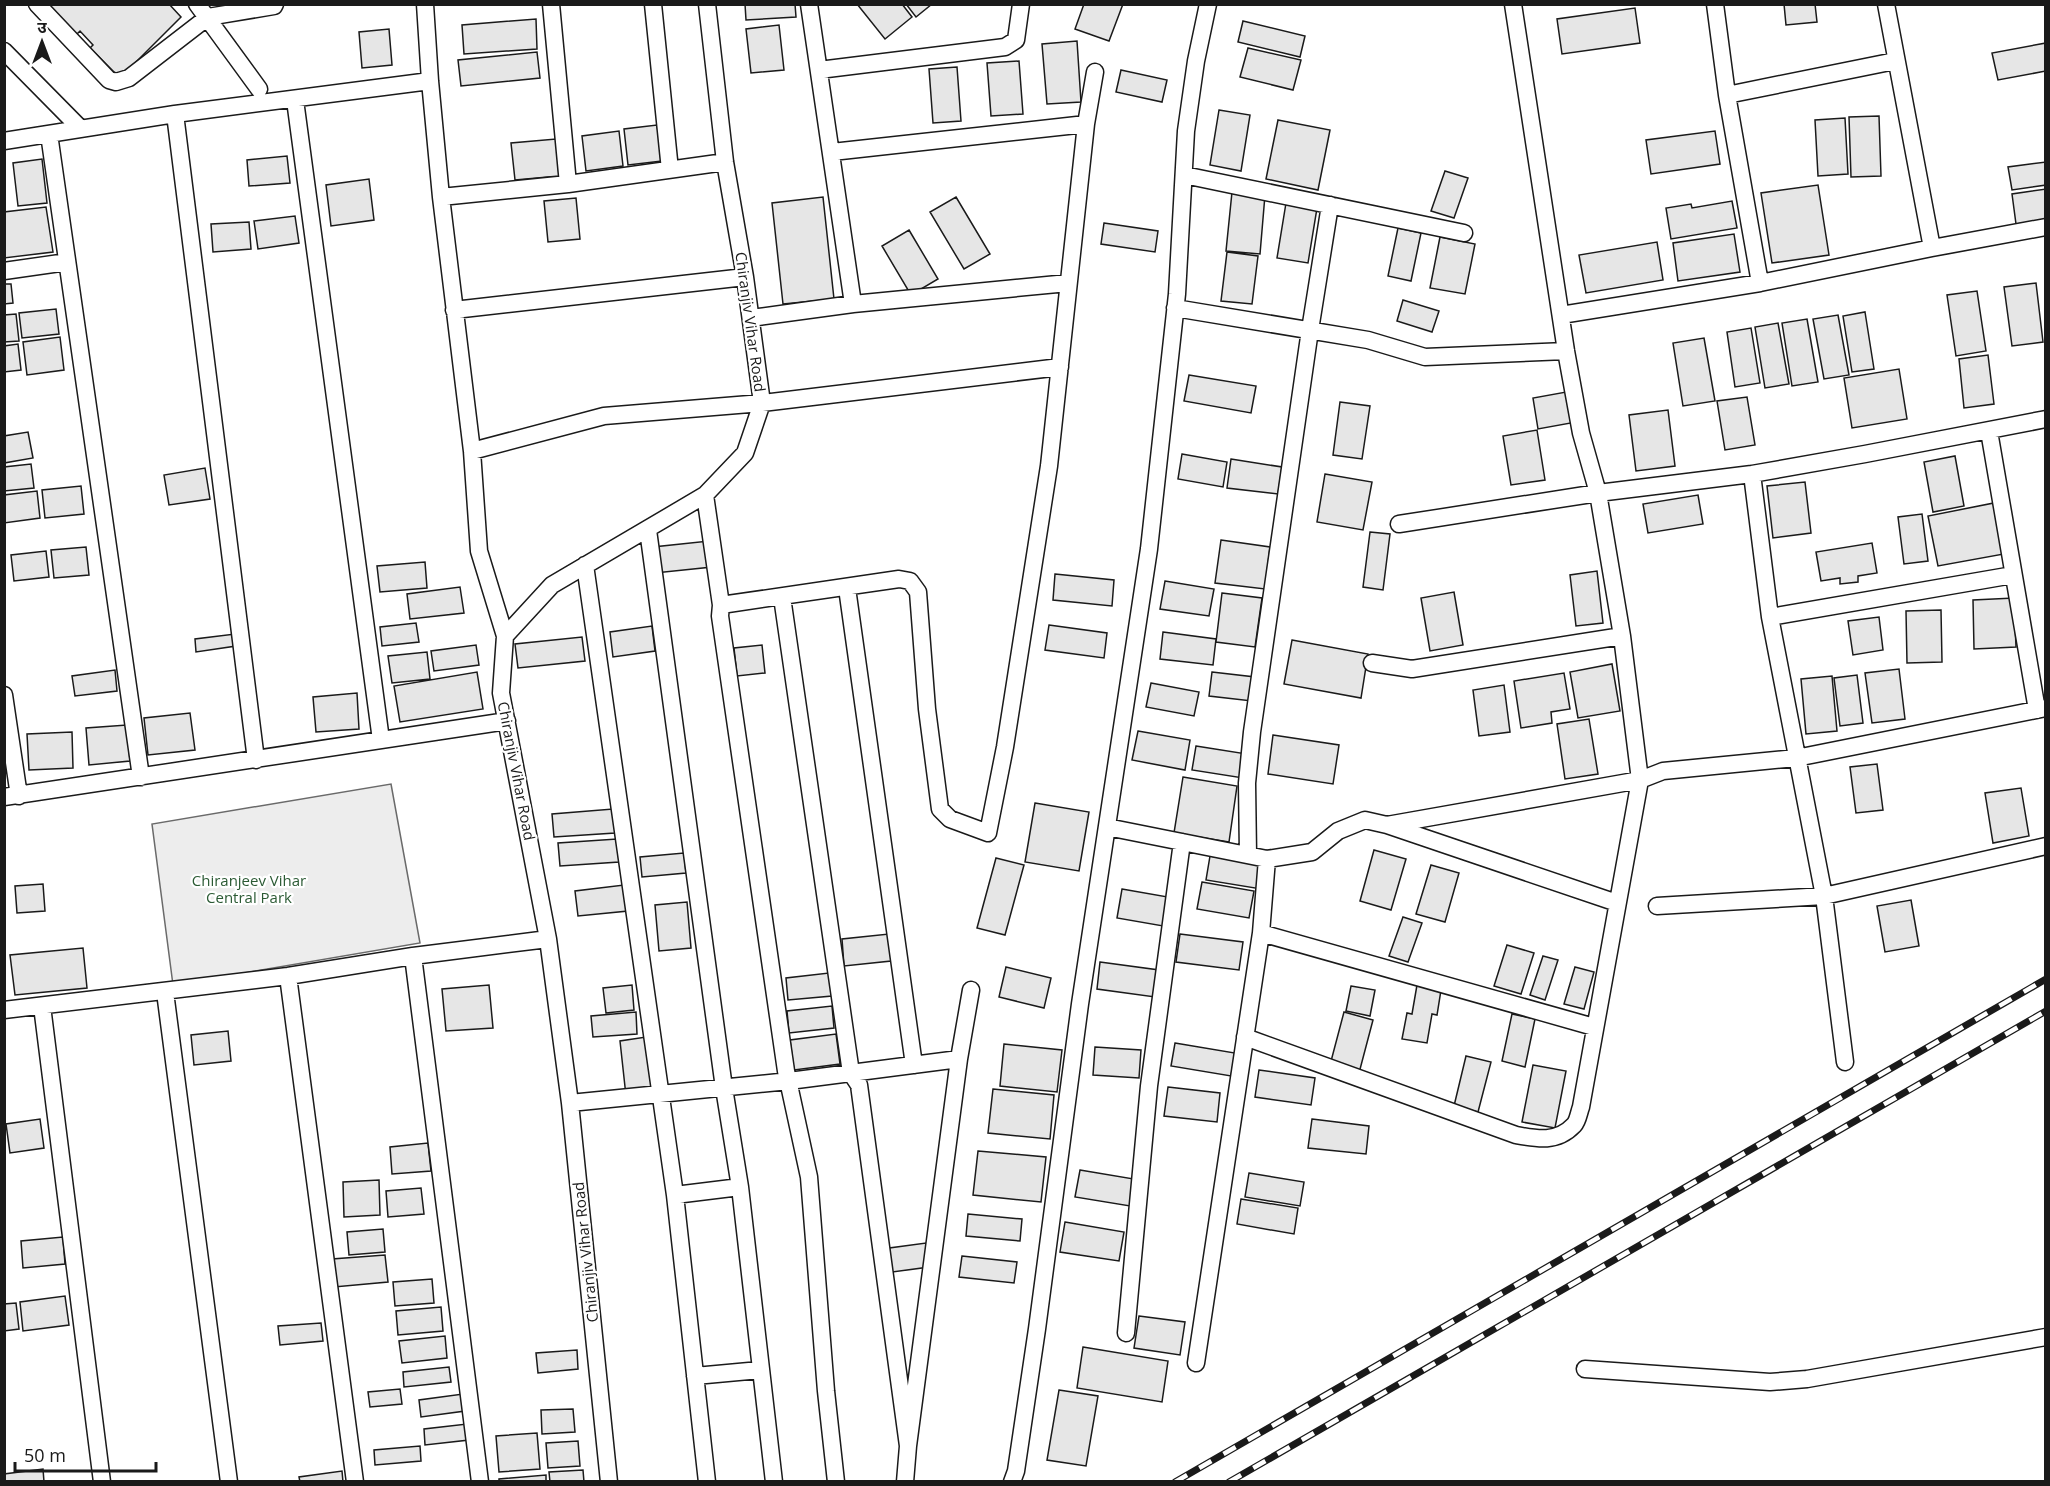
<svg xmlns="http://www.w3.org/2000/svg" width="2050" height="1486" viewBox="0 0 2050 1486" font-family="'Open Sans','Noto Sans Devanagari',sans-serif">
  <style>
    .built { fill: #ededed; stroke: #6a6a6a; stroke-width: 1.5 }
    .building { fill: #e6e6e6; stroke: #1a1a1a; stroke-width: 1.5 }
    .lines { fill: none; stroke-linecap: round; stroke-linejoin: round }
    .street-casing { stroke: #1a1a1a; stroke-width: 19 }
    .street { stroke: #fff; stroke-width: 16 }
    .rail-casing { stroke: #1a1a1a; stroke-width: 7 }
    .rail { stroke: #fff; stroke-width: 4.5; stroke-dasharray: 14; stroke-linecap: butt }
    .labels { text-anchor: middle; stroke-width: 4.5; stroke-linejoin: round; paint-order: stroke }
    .street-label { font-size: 15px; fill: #1a1a1a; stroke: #fff }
    .park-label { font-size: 15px; fill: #2b5a34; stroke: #fff }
  </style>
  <rect width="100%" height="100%" fill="#fff"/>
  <path class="built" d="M391,784L420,943L173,985L152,824Z"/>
  <path class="building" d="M46,4H169L181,17L120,78L90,48L93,45L80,31L76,35Z
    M745,4H795L796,17L746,20Z
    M857,4H902L912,17L885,39Z
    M906,4H932L916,17Z
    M1084,4H1123L1109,41L1075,29Z
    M1784,4H1815L1817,22L1786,25Z
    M1635,8L1640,43L1562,54L1557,19Z
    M536,19L537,49L464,54L462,25Z
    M1243,21L1305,36L1300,57L1238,42Z
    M779,25L784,70L751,73L746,29Z
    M389,29L392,65L362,68L359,32Z
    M1077,41L1081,102L1047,104L1042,44Z
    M2046,43V71L1998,80L1992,53Z
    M1248,48L1301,60L1293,90L1240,77Z
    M537,52L540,78L461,86L458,60Z
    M1019,61L1023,114L991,116L987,63Z
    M957,67L961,121L933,123L929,69Z
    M1121,70L1167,80L1162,102L1116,92Z
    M1219,110L1250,115L1241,171L1210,165Z
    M1879,116L1881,176L1851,177L1849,117Z
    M1845,118L1848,174L1818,176L1815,120Z
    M1278,120L1330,130L1318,190L1266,179Z
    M657,125L662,161L628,165L624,129Z
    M619,131L623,166L586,171L582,136Z
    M1715,131L1720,164L1651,174L1646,140Z
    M556,139L559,176L515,180L511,143Z
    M287,156L290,183L249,186L247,160Z
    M42,159L47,203L18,206L13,163Z
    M2046,162V185L2012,190L2008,167Z
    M1445,171L1468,178L1454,218L1431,211Z
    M369,179L374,220L331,226L326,185Z
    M1818,185L1829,255L1772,263L1761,193Z
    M2046,189V220L2016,224L2012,194Z
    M1232,192L1265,195L1260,254L1226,251Z
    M823,197L834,299L783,304L772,203Z
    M956,197L990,254L964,269L930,212Z
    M576,198L580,239L548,242L544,201Z
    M1732,201L1737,228L1671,239L1666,208L1691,204L1692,208Z
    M1286,203L1317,208L1308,263L1277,258Z
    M46,207L53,252L4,258V212Z
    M295,216L299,243L258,249L254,221Z
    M249,222L251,249L213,252L211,224Z
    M1104,223L1158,231L1155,252L1101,244Z
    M1398,228L1421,233L1411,281L1388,276Z
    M909,230L938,279L911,295L882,246Z
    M1734,234L1740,272L1678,281L1673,243Z
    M1440,237L1475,244L1465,294L1430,288Z
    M1657,242L1663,280L1586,293L1579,255Z
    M1227,252L1258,256L1252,304L1221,301Z
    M2036,283L2043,342L2012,346L2004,287Z
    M4,284H11L13,303L4,304Z
    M1977,291L1986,351L1956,356L1947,295Z
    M1403,300L1439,311L1432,332L1397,321Z
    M56,309L59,334L22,338L19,313Z
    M1865,312L1874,369L1852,372L1843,316Z
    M16,314L19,341L4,342V315Z
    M1838,315L1849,375L1824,379L1813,319Z
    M1807,319L1818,382L1792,386L1782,323Z
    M1778,323L1789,384L1765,388L1755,327Z
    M1751,328L1760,383L1735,387L1727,332Z
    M60,337L64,370L27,375L23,342Z
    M1704,338L1715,401L1683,406L1673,343Z
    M18,344L21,370L4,372V346Z
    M1988,355L1994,404L1964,408L1959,359Z
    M1899,369L1907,419L1852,428L1844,378Z
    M1189,375L1256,386L1251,413L1184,401Z
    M1566,392L1571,423L1538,429L1533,398Z
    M1747,397L1755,445L1725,450L1717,401Z
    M1340,402L1370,406L1362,459L1333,455Z
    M1668,410L1675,466L1636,471L1629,415Z
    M1537,430L1545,480L1511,485L1503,436Z
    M28,432L33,458L4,463V436Z
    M1182,454L1227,462L1223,487L1178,479Z
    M1955,456L1964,506L1933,512L1924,462Z
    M1231,459L1282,467L1278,494L1227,488Z
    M31,464L34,488L4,491V467Z
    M205,468L210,499L169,505L164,475Z
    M1325,474L1372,482L1363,530L1317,522Z
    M1805,482L1811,533L1773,538L1767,486Z
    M81,486L84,514L45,518L42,490Z
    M37,491L40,518L4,523V495Z
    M1698,495L1703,524L1648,533L1643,504Z
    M1994,503L2004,554L1938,566L1928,516Z
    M1922,514L1928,561L1904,564L1898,517Z
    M1370,532L1390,534L1383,590L1363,587Z
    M1221,540L1270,547L1265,589L1215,583Z
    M709,541L712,567L655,573L653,547Z
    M1872,543L1877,573L1858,576V582L1840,584V578L1821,581L1816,552Z
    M86,547L89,575L54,578L51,550Z
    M46,551L49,577L14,581L11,555Z
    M425,562L427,588L380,592L377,566Z
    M1597,571L1603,623L1576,626L1570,575Z
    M1055,574L1114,580L1112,606L1053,600Z
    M1165,581L1214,589L1209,616L1160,609Z
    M460,587L464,613L410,619L407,594Z
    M1454,592L1463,645L1430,651L1421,598Z
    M1222,593L1262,598L1255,647L1216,642Z
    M2014,598L2016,647L1974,649L1973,600Z
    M1941,610L1942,662L1907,663L1906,611Z
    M1879,617L1883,650L1853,655L1848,621Z
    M416,623L419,642L382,646L380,627Z
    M1049,625L1107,633L1104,658L1045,650Z
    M652,626L655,651L613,657L610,632Z
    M1163,632L1216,639L1213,665L1160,659Z
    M235,634L236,646L196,652L195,639Z
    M582,637L585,661L518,668L515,644Z
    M1292,640L1368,654L1361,698L1284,684Z
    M476,645L479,665L434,671L431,651Z
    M762,645L765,673L737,676L734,648Z
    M427,652L430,679L392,683L388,656Z
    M1612,664L1620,711L1578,718L1570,672Z
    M1899,669L1905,719L1872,723L1865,673Z
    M115,670L117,691L75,696L72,676Z
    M477,672L483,709L400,722L394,686Z
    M1212,672L1255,677L1252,701L1209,696Z
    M1564,673L1570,709L1551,712L1552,723L1521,728L1514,681Z
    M1857,675L1863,723L1840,726L1834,678Z
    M1832,676L1837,731L1806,734L1801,679Z
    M1151,683L1199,692L1194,716L1146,707Z
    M1504,685L1510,732L1479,736L1473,690Z
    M357,693L359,729L316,732L313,697Z
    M190,713L195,750L148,755L144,718Z
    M1589,719L1598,774L1565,779L1557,724Z
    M127,725L130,761L89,765L86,728Z
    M1138,731L1190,740L1185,770L1132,760Z
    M72,732L73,768L29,770L27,734Z
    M1273,735L1339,745L1333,784L1268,774Z
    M1196,746L1247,754L1243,778L1192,770Z
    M1877,764L1883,810L1856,813L1850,767Z
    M1183,777L1237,786L1229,842L1174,833Z
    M2021,788L2029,836L1993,843L1985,793Z
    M1035,803L1089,812L1079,871L1025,862Z
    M613,809L615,833L554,837L552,814Z
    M617,839L619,862L560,866L558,843Z
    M1374,850L1406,859L1391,910L1360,901Z
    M684,853L686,873L642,877L640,857Z
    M1210,856L1265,865L1261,889L1206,880Z
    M996,858L1024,865L1005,935L977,928Z
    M1431,865L1459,873L1445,922L1416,914Z
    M1202,882L1254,891L1249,918L1197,909Z
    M43,884L45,911L17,913L15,886Z
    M624,885L628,911L578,916L575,891Z
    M1122,889L1168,897L1163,926L1117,918Z
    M1911,900L1919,946L1885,952L1877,906Z
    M687,902L691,948L659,951L655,905Z
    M1403,917L1422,923L1408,962L1389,956Z
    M889,934L891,961L844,966L842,939Z
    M1180,934L1243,942L1239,970L1176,962Z
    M1507,945L1534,953L1521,994L1494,986Z
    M83,948L87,988L15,995L10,955Z
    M1543,956L1558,960L1545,1000L1530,995Z
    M1100,962L1159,970L1155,997L1097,989Z
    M1006,967L1051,978L1044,1008L999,997Z
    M1575,967L1594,972L1584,1009L1564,1004Z
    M829,973L832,996L788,1000L786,978Z
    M489,985L493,1028L446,1031L442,989Z
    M632,985L634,1010L606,1013L603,988Z
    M1417,985L1441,990L1437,1015L1432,1014L1427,1043L1402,1039L1407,1013L1412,1014Z
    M1351,986L1375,990L1370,1016L1346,1011Z
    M832,1006L834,1028L789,1033L787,1011Z
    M636,1012L637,1034L593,1037L591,1016Z
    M1344,1012L1373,1020L1359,1073L1330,1065Z
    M1512,1014L1535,1019L1525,1067L1502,1061Z
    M228,1031L231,1061L194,1065L191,1035Z
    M836,1034L840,1064L794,1070L790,1040Z
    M646,1037L652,1093L626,1096L620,1041Z
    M1175,1043L1235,1053L1231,1076L1171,1066Z
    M1004,1044L1062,1050L1057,1092L1000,1086Z
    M1095,1047L1141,1050L1139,1078L1093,1075Z
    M1466,1056L1491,1062L1478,1112L1454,1106Z
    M1533,1065L1566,1071L1555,1128L1522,1122Z
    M1259,1070L1315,1078L1311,1105L1255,1097Z
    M1168,1087L1220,1093L1217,1122L1164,1116Z
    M993,1089L1054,1095L1050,1139L988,1133Z
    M40,1119L44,1148L10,1153L6,1124Z
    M1312,1119L1369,1126L1366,1154L1308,1148Z
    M428,1143L431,1171L392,1174L390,1147Z
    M978,1151L1046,1157L1041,1202L973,1195Z
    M1080,1170L1134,1179L1130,1206L1075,1197Z
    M1249,1173L1304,1182L1300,1206L1245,1197Z
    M379,1180L380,1215L344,1217L343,1182Z
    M421,1188L424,1214L388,1217L386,1191Z
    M1241,1199L1298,1208L1294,1234L1237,1224Z
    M968,1214L1022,1219L1020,1241L966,1236Z
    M1065,1222L1124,1232L1119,1261L1060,1252Z
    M383,1229L385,1252L349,1255L347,1232Z
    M63,1237L65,1264L23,1268L21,1241Z
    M926,1243L929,1267L885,1273L882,1249Z
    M385,1255L388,1282L334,1287L332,1259Z
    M962,1256L1017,1262L1014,1283L959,1277Z
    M432,1279L434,1303L395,1306L393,1282Z
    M65,1296L69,1325L23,1331L20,1302Z
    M16,1303L19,1329L4,1331V1304Z
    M441,1307L443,1331L398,1335L396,1311Z
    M1139,1316L1185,1322L1180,1355L1134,1348Z
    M321,1323L323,1341L280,1345L278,1326Z
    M445,1336L447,1358L402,1363L399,1341Z
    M1083,1347L1168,1361L1162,1402L1077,1388Z
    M577,1350L578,1369L538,1373L536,1353Z
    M449,1367L451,1382L404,1387L403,1372Z
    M400,1389L402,1404L370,1407L368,1392Z
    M1059,1390L1098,1396L1086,1466L1047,1460Z
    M463,1394L465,1411L421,1417L419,1400Z
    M573,1409L575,1432L542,1434L541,1410Z
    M467,1424L469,1440L425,1445L424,1429Z
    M537,1433L540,1469L499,1472L496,1436Z
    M578,1441L580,1466L548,1468L546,1443Z
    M420,1446L421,1461L375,1465L374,1450Z
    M43,1469L44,1482H4V1474Z
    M583,1470L584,1482H550L549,1472Z
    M342,1471L343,1482H300L299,1477Z
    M546,1475V1482H499V1479Z"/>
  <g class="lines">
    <defs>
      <path id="street" d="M37,4L109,80L116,82L129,78L208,17L274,6L275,4
        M197,4L259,89
        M425,4L430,81L441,197L472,451L479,551L505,636
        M551,4L568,184
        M653,4L670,170
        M809,4L853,304
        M1513,4L1566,351L1581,433L1598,493L1622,636L1640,780L1663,771L1796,758L2046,708
        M1715,4L1727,95L1760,283
        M1886,4L1932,248
        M4,51L81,129
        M819,70L1005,47L1016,40L1021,4
        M1727,95L1895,61
        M295,100L381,740
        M175,114L256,760
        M1086,124L1095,72
        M49,134L141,777
        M4,141L175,114L430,81
        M1184,175L1464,233
        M441,197L568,184L725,162
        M4,271L67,262
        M1175,308L1368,340L1425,357L1566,351
        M454,310L745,277
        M1561,315L1760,283L1932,248L2046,227
        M751,318L853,304L1068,283
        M1989,431L2037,710
        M472,451L604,416L762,403L1060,367
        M1752,474L1770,617L1824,896L1845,1062
        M705,495L721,605L720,616L786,1071L809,1177L826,1391L836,1482
        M1399,524L1598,493L1752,474L1865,454L2046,419
        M648,530L724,1088L740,1187L774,1482
        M585,565L675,1195L707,1482
        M847,588L914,1065
        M782,597L851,1073L859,1085L908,1446
        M721,605L899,579L910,581L918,592L927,709L940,809L950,819L988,833L1005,747L1049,466L1086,124L832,152
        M1770,617L2013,575
        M1372,663L1412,669L1622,636
        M4,695L19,796
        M4,797L507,721
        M1107,827L1267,859L1312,852L1338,831L1365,820L1387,825L1617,903
        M1248,855L1247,783L1252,732L1310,330L1330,205
        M1657,906L1824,896L2046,846
        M1261,933L1594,1027
        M413,956L480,1482
        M288,976L355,1482
        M165,992L229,1482
        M42,1006L102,1482
        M4,1010L288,976L413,956L548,939
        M1245,1037L1516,1135C1537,1139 1557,1143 1574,1125C1578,1121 1579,1112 1581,1107L1640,780L1387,825
        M570,1103L789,1081L959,1059
        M675,1195L740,1187
        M1126,1333L1149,1086L1182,842
        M1196,1363L1261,933L1267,859
        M1585,1369L1770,1382L1807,1379L2046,1337
        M695,1376L760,1370
        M609,1482L570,1103L548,939L501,693L505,636L552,585L705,495L745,453L762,403L745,277L725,162L707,4
        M905,1482L908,1446L959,1059L971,990
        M1012,1482L1016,1471L1037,1329L1080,1004L1149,549L1177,294L1186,131L1196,61L1208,4"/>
    </defs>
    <use href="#street" class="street-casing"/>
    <use href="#street" class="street"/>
    <defs>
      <path id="rail" d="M1175,1482L2046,979
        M1229,1482L2046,1011"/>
    </defs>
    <use href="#rail" class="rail-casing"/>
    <use href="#rail" class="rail"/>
  </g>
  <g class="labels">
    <g class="street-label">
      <text transform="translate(750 322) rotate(82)" y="5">Chiranjiv Vihar Road</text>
      <text transform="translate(516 771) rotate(79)" y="5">Chiranjiv Vihar Road</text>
      <text transform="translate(586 1252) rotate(-96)" y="5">Chiranjiv Vihar Road</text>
    </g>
    <g class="park-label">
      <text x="249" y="886">Chiranjeev Vihar<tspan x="249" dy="17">Central Park</tspan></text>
    </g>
  </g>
  <rect width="2050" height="1486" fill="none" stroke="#1a1a1a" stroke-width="12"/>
  <g transform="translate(42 42)" stroke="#ffffff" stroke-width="4.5" paint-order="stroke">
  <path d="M0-4.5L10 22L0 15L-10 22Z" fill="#1a1a1a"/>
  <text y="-9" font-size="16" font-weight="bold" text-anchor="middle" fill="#1a1a1a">उ</text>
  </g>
  <path d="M15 1462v9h141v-9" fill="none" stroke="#1a1a1a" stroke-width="3"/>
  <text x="24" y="1462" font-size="18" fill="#1a1a1a" stroke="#ffffff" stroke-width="4.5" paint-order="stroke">50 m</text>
</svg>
